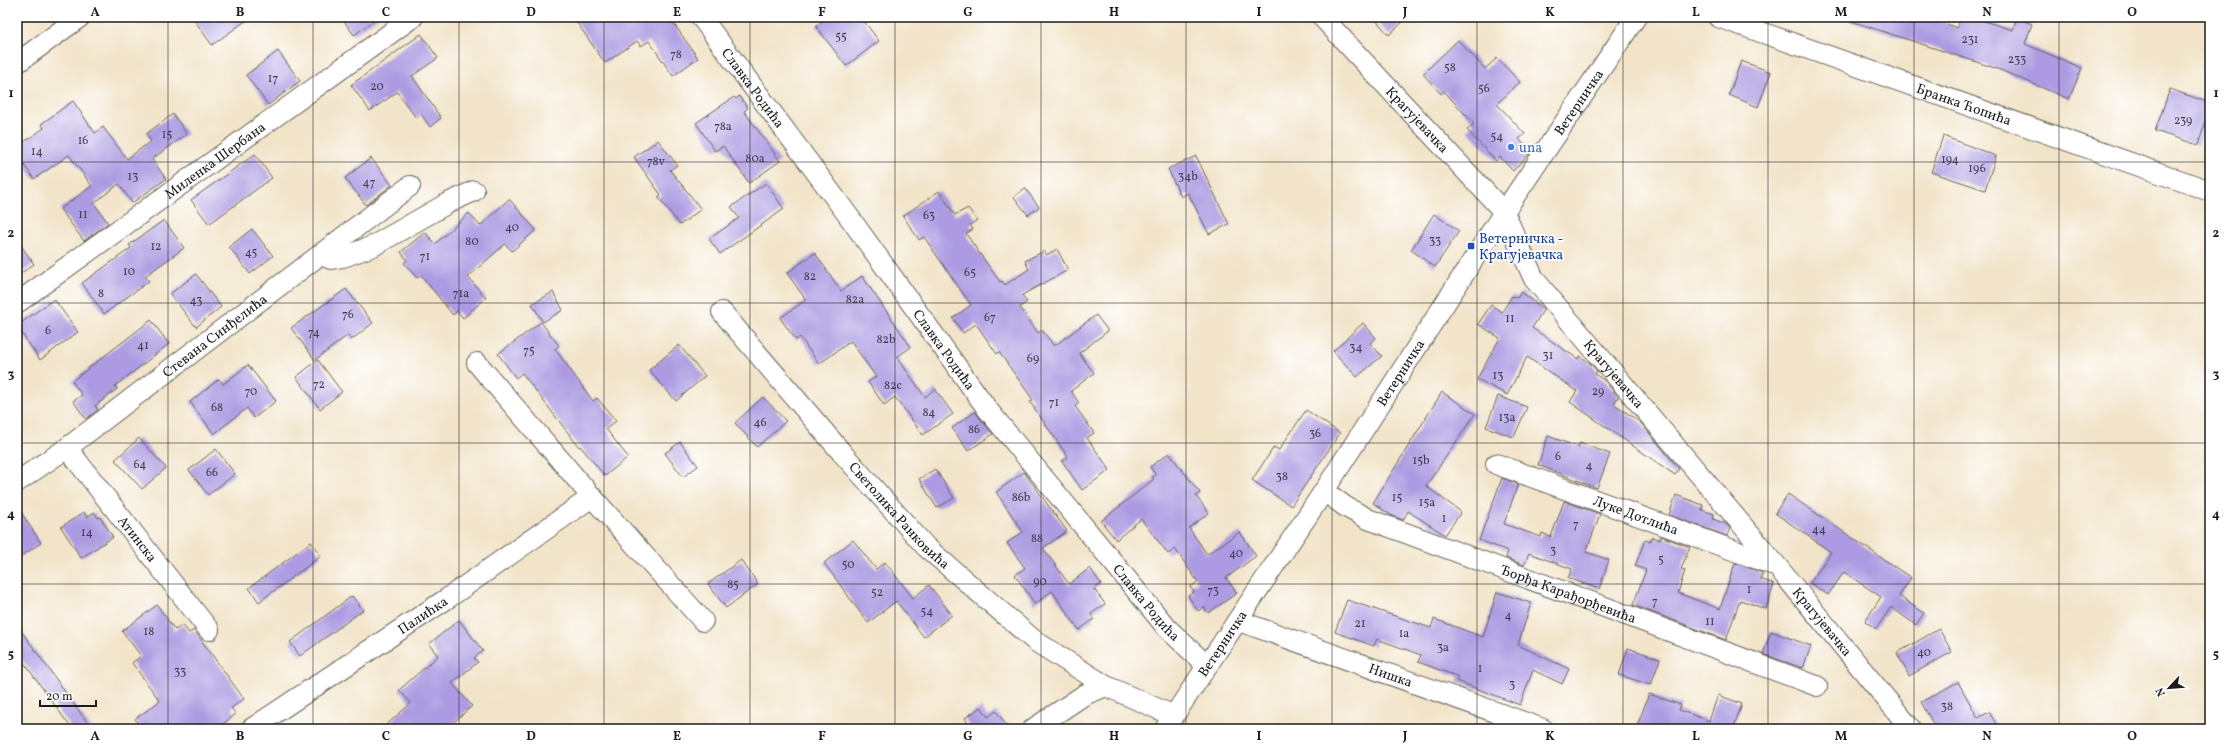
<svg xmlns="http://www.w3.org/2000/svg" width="2227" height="746" viewBox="0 0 2227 746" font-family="Vollkorn,serif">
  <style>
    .building { fill: #ac9be2 }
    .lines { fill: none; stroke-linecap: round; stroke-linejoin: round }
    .minor-casing { stroke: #676259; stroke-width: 22 }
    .minor { stroke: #fff; stroke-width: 20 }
    .grid { fill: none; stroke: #1c1c1c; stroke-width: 1; stroke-opacity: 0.55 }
    .shop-dot { fill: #3f7fe0; stroke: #fff; stroke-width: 1.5 }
    .transit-dot { fill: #1a4fb4; stroke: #fff; stroke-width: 1.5 }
    .labels { text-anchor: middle; stroke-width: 3.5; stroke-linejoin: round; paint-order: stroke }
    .number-label { font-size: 12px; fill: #403c4e }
    .street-label { font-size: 14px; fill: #1c1c1c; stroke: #fff }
    .shop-label { font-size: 14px; fill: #366cbe; stroke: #fff; text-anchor: start }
    .transit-label { font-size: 14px; fill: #164399; stroke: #fff; text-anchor: start }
    .neatline { fill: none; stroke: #1c1c1c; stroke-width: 1.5 }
    .grid-label { font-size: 13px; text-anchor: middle; font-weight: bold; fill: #1c1c1c }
  </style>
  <rect width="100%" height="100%" fill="#fff"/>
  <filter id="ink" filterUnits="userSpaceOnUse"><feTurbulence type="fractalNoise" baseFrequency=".025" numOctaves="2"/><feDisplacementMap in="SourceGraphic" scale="8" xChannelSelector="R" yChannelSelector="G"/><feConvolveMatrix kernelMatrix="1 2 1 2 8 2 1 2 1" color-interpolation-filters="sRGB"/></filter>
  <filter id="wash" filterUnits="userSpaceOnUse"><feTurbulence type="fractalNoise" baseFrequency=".012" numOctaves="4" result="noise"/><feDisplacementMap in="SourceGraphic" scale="16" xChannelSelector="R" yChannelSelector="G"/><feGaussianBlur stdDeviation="0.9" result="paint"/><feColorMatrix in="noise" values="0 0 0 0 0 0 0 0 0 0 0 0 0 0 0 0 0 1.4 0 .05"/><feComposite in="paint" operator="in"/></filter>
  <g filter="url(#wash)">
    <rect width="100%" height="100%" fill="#f2e4c9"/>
    <g id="blocks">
      <path class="building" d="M192,17H251L212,45Z
        M341,17H379L354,35Z
        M573,17H669L698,58L673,76L649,41L641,46L637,41L605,63Z
        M828,17H861L879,41L846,66L816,26Z
        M1373,17H1408L1389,35Z
        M1848,17H1929L1957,28L1961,17H1971L2013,30L2017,18L2032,24L2025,44L2082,68L2069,99L1998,69L1848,20Z
        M421,34L438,58L412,76L441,118L430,127L421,114L416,118L397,92L370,111L351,85Z
        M1458,40L1485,69L1497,58L1520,82L1497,104L1525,134L1519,139L1531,152L1513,171L1500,157L1496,161L1467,130L1474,124L1444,91L1441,94L1423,74Z
        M278,51L300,81L268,105L246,75Z
        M1741,61L1771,72L1758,107L1729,95Z
        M2170,89L2210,103V109L2198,145L2155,131Z
        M739,96L748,108L744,111L780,161L749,183L723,146L715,151L696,123L734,97L736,99Z
        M73,101L95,133L103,127L127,159L151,141L146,134L173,114L187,134L152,159L166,179L132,203L119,184L94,203L108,223L84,241L60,209L92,186L69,155L34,179L17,155V147L44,128L41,124Z
        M1943,136L1996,156L1985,190L1931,172Z
        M658,140L677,165L670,170L701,209L680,225L658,197L661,195L634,157Z
        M255,154L272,178L209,224L191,200Z
        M1196,156L1229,224L1209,234L1188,193L1181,197L1168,169Z
        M371,158L392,185L366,205L345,178Z
        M766,183L784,209L720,254L709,239L739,218L731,207Z
        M1025,188L1039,207L1028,215L1014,197Z
        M939,191L955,215L968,208L977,220L970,225L973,229L966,234L1000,282L1002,281L1005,285L1029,269L1025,261L1044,251L1047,255L1057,249L1068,270L1022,295L1027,302L1020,307L1038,333L1042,330L1054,346L1096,315L1108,331L1079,353L1094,373L1071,391L1079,403L1075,406L1094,433L1087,438L1110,470L1082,490L1062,461L1068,457L1030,402L1033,400L999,352L997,354L976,324L963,333L953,318L971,305L924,237L919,240L903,216Z
        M509,199L536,230L512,251L505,244L468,277L486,298L463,318L457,311L453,315L421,275L417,278L404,263L407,260L401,252L425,232L435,244L469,213L480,226Z
        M1434,214L1459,231L1435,267L1411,250Z
        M164,220L184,248L145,276L149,281L104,314L82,283L131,248L129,245Z
        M252,229L273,256L250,274L229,247Z
        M17,240L34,264L17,276Z
        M815,253L841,291L862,276L911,347L897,357L925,397L935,389L953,414L923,435L895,397L884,405L868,382L876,377L851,341L819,364L800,337L796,340L780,318L806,300L787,273Z
        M196,274L221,307L196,327L170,294Z
        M346,289L373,323L351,340L348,335L315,360L291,328Z
        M553,292L563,310L543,322L532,304Z
        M1521,292L1544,309L1532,328L1578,359L1580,356L1591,364L1597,371L1595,374L1606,382L1618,397L1614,404L1640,422L1679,469L1675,475L1570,402L1577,391L1527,357L1507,395L1477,379L1500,338L1478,324L1491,305L1502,312L1512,296L1517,298Z
        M54,299L78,332L40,360L17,326Z
        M151,320L169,344L115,386L117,389L95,406L98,410L86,419L73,401L82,395L72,381Z
        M541,322L559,346L555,349L593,401L597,398L616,421L606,429L628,457L605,476L580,446L579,447L522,373L516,378L498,354Z
        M1363,323L1376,338L1370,343L1382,356L1357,377L1333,351Z
        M679,345L705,376L676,401L649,370Z
        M318,360L342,392L320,409L296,377Z
        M248,365L276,401L254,418L247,408L214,434L190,402L219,379L223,384Z
        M1442,392L1475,414L1426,486L1461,512L1445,535L1408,511L1403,520L1391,515L1373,503Z
        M1498,396L1527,407L1514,437L1486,427Z
        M763,397L786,421L757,447L735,423Z
        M1306,410L1340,433L1291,506L1252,480L1274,447L1279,450Z
        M975,412L993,434L968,451L952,428Z
        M1548,436L1578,447L1580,443L1610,454L1597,488L1538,465Z
        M139,438L166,468L142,489L115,460Z
        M680,442L698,466L683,477L665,453Z
        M216,449L235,474L208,495L189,470Z
        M1169,453L1200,493L1196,496L1209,513L1189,528L1207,554L1240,532L1256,556L1226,578L1237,593L1208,613L1204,607L1198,611L1188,596L1194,592L1190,587L1198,582L1175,549L1168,554L1141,519L1116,540L1101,521L1154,479L1152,477L1156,475L1150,467Z
        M935,469L954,498L937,508L919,479Z
        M1024,472L1067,531L1043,548L1069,584L1090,568L1101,584L1094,589L1105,604L1091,614L1094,619L1079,630L1052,591L1035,604L1015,575L1025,568L1007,543L1023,532L996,492Z
        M1502,478L1518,484L1504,524L1541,537L1542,533L1551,537L1564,501L1600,514L1586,552L1609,560L1599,589L1568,578L1572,569L1529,553L1524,565L1506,558L1508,551L1479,540Z
        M1788,494L1911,578L1899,596L1924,613L1916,625L1891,607L1876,629L1865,621L1881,597L1844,572L1828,595L1810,583L1831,552L1775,513Z
        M1676,495L1703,505L1702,510L1714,514L1713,519L1726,524L1730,528L1727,536L1669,515Z
        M17,506L41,543L17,559Z
        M84,512L87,517L94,512L98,518L100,517L113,537L81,558L61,527Z
        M1661,536L1690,547L1681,569L1685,570L1678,593L1720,609L1735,563L1763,573L1760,579L1774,584L1766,609L1740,600L1726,640L1633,605L1646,570L1635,566L1645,540L1650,542L1652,537L1660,540Z
        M853,540L876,569L885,562L913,598L929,585L952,615L924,637L896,601L868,623L824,563Z
        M311,542L321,556L259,602L249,588Z
        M741,560L758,584L726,608L708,584Z
        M1497,592L1531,603L1518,645L1569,669L1562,684L1533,670L1520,705L1457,681L1459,677L1418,662L1421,655L1377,639L1374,646L1335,632L1347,600L1431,628L1434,619L1483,637Z
        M352,596L363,610L300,656L290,642Z
        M157,605L175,630L183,625L189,633L194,630L244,699L231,708L236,714L216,729H142L135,719L160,701L132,663L141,656L122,631Z
        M459,620L483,651L474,658L478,662L452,683L472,706L446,729H382L411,703L399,690L438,656L429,644Z
        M17,625L92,729H72L17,653Z
        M1939,629L1952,652L1909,676L1897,653Z
        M1771,631L1811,646L1803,668L1763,654Z
        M1628,648L1660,659L1651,685L1619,675Z
        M1958,682L1978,718L1989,712L1999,729H1936L1921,702Z
        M1649,694L1681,705L1679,710L1709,721L1718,695L1742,704L1733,729H1646L1637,726Z
        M981,707L988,717L996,711L1009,729H971L965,718Z"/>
    </g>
  </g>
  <g filter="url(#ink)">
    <use href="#blocks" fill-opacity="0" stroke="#676259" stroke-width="1"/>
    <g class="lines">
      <defs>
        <g id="minor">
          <path id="s1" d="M701,17L847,214L988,410L1167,628L1207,666"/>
          <path id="s2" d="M1322,17L1504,212L1534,279L1776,565L1911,729"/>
          <path id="s3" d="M1718,17L2210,191"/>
          <path d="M17,63L80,17"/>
          <path d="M321,255L331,259L343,257L373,246L448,203L474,191"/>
          <path id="s4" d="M17,303L413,17"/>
          <path id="s5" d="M722,312L843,454L926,547L1035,641L1106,686L1174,716"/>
          <path d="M477,363L592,497L703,621"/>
          <path id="s6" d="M67,448L209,630"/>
          <path id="s7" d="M1496,464L1774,565"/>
          <path id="s8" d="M17,482L67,448L410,186"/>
          <path id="s9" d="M1324,491L1346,507L1368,519L1817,686"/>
          <path id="s10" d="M1239,621L1543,729"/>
          <path id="s11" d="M251,729L448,598L592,497"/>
          <path d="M1033,729L1084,695L1106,686"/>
          <path id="s12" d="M1165,729L1324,491L1504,212L1636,17"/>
        </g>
      </defs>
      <use href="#minor" class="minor-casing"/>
      <use href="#minor" class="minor"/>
    </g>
  </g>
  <path class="grid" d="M168,17V729M313,17V729M459,17V729M604,17V729M750,17V729M895,17V729M1041,17V729M1186,17V729M1332,17V729M1477,17V729M1623,17V729M1768,17V729M1914,17V729M2059,17V729M17,162H2210M17,303H2210M17,443H2210M17,584H2210"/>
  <circle class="shop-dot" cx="1511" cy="147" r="4"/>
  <rect class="transit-dot" x="1467" y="242" width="8" height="8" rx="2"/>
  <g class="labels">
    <g class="number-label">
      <text x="841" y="40">55</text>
      <text x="1970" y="43">231</text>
      <text x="676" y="58">78</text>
      <text x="2017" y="63">233</text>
      <text x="1450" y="71">58</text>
      <text x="273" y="82">17</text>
      <text x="377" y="90">20</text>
      <text x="1484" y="92">56</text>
      <text x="2183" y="124">239</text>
      <text x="723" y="130">78a</text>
      <text x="167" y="138">15</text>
      <text x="1497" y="140">54</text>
      <text x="83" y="144">16</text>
      <text x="37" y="155">14</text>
      <text x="755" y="162">80a</text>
      <text x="1950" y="163">194</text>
      <text x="656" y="165">78v</text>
      <text x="1977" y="172">196</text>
      <text x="133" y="180">13</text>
      <text x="1188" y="180">34b</text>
      <text x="369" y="186">47</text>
      <text x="83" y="218">11</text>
      <text x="929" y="219">63</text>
      <text x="512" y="231">40</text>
      <text x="1435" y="244">33</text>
      <text x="472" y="245">80</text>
      <text x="156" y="250">12</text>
      <text x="251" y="256">45</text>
      <text x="425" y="260">71</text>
      <text x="129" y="275">10</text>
      <text x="970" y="276">65</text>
      <text x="810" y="280">82</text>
      <text x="101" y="297">8</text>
      <text x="461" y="297">71a</text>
      <text x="855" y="303">82a</text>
      <text x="196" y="304">43</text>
      <text x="348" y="318">76</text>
      <text x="990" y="321">67</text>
      <text x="1510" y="322">11</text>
      <text x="48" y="334">6</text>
      <text x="314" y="336">74</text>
      <text x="886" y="343">82b</text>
      <text x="143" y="349">41</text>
      <text x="1356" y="351">34</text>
      <text x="529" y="354">75</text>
      <text x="1548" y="359">31</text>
      <text x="1033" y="362">69</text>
      <text x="1498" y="379">13</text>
      <text x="319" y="388">72</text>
      <text x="893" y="389">82c</text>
      <text x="251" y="395">70</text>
      <text x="1598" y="395">29</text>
      <text x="1054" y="406">71</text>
      <text x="217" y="411">68</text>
      <text x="929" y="416">84</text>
      <text x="1507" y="421">13a</text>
      <text x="760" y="426">46</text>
      <text x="974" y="433">86</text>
      <text x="1315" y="437">36</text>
      <text x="1558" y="460">6</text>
      <text x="1421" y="464">15b</text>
      <text x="140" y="468">64</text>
      <text x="1589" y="469">4</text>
      <text x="212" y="476">66</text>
      <text x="1282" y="480">38</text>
      <text x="1021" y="501">86b</text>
      <text x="1397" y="501">15</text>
      <text x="1427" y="506">15a</text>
      <text x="1444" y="522">1</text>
      <text x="1576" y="528">7</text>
      <text x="1819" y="533">44</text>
      <text x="87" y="536">14</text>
      <text x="1037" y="542">88</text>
      <text x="1553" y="554">3</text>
      <text x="1236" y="557">40</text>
      <text x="1661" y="563">5</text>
      <text x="848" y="568">50</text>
      <text x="1040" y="585">90</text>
      <text x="733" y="588">85</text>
      <text x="1749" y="593">1</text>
      <text x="1213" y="594">73</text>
      <text x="877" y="596">52</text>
      <text x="1655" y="605">7</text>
      <text x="927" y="615">54</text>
      <text x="1508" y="619">4</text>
      <text x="1710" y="625">11</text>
      <text x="1360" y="627">21</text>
      <text x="149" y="635">18</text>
      <text x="1404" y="637">1a</text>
      <text x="1443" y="651">3a</text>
      <text x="1924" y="656">40</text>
      <text x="1480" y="672">1</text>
      <text x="180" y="675">33</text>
      <text x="1512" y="688">3</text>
      <text x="1947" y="710">38</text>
    </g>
    <g class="street-label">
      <text dy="5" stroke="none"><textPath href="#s1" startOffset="88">Славка Родића</textPath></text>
      <text dy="5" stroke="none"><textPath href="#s12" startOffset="751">Ветерничка</textPath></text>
      <text dy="5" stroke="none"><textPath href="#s3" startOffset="261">Бранка Ћопића</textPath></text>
      <text dy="5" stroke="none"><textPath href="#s2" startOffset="140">Крагујевачка</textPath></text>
      <text dy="5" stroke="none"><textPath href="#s4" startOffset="244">Миленка Шербана</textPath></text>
      <text dy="5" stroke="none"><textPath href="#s8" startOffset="246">Стевана Синђелића</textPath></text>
      <text dy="5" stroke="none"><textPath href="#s1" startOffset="412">Славка Родића</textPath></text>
      <text dy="5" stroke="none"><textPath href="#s12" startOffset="427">Ветерничка</textPath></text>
      <text dy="5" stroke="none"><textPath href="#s2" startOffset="464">Крагујевачка</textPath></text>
      <text dy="5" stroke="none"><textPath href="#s5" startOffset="270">Светолика Ранковића</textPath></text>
      <text dy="5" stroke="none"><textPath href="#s7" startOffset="149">Луке Дотлића</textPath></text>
      <text dy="5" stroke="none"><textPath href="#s6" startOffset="115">Атинска</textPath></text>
      <text dy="5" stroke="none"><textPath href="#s9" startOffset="266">Ђорђа Карађорђевића</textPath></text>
      <text dy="5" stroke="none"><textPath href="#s1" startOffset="736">Славка Родића</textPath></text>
      <text dy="5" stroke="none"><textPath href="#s11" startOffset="206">Палићка</textPath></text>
      <text dy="5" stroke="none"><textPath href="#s2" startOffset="788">Крагујевачка</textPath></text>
      <text dy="5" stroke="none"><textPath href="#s12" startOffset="103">Ветерничка</textPath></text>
      <text dy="5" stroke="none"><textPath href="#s10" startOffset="161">Нишка</textPath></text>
    </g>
    <g class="shop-label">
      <text x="1519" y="152">una</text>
    </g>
    <g class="transit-label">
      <text x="1479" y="243">Ветерничка -<tspan x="1479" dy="16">Крагујевачка</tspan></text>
    </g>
  </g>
  <rect width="2227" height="746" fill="none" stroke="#fff" stroke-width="44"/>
  <g transform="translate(2169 688) rotate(244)" stroke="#ffffff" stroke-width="3" paint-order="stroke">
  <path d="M0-3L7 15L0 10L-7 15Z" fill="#1c1c1c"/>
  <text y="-6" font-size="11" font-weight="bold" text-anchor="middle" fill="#1c1c1c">N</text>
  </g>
  <path d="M40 700v6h56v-6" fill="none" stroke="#1c1c1c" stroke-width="2"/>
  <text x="46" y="700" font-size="12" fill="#1c1c1c" stroke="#ffffff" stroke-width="3" paint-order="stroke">20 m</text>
  <rect x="22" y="22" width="2183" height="702" class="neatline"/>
  <g class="grid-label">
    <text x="95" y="16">A</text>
    <text x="240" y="16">B</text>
    <text x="386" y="16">C</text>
    <text x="531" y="16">D</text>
    <text x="677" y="16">E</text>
    <text x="822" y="16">F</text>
    <text x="968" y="16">G</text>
    <text x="1114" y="16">H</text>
    <text x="1259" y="16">I</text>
    <text x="1405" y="16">J</text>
    <text x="1550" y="16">K</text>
    <text x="1696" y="16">L</text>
    <text x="1841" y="16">M</text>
    <text x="1987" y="16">N</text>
    <text x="2132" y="16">O</text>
    <text x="11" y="97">1</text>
    <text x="2216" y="97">1</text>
    <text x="11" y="237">2</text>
    <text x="2216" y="237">2</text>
    <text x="11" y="378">3</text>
    <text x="2216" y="378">3</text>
    <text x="11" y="518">4</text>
    <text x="2216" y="518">4</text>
    <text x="11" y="658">5</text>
    <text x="2216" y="658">5</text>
    <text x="95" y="740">A</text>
    <text x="240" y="740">B</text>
    <text x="386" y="740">C</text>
    <text x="531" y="740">D</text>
    <text x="677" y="740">E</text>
    <text x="822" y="740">F</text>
    <text x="968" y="740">G</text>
    <text x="1114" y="740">H</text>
    <text x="1259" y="740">I</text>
    <text x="1405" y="740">J</text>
    <text x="1550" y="740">K</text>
    <text x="1696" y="740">L</text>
    <text x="1841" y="740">M</text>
    <text x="1987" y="740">N</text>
    <text x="2132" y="740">O</text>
  </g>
</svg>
